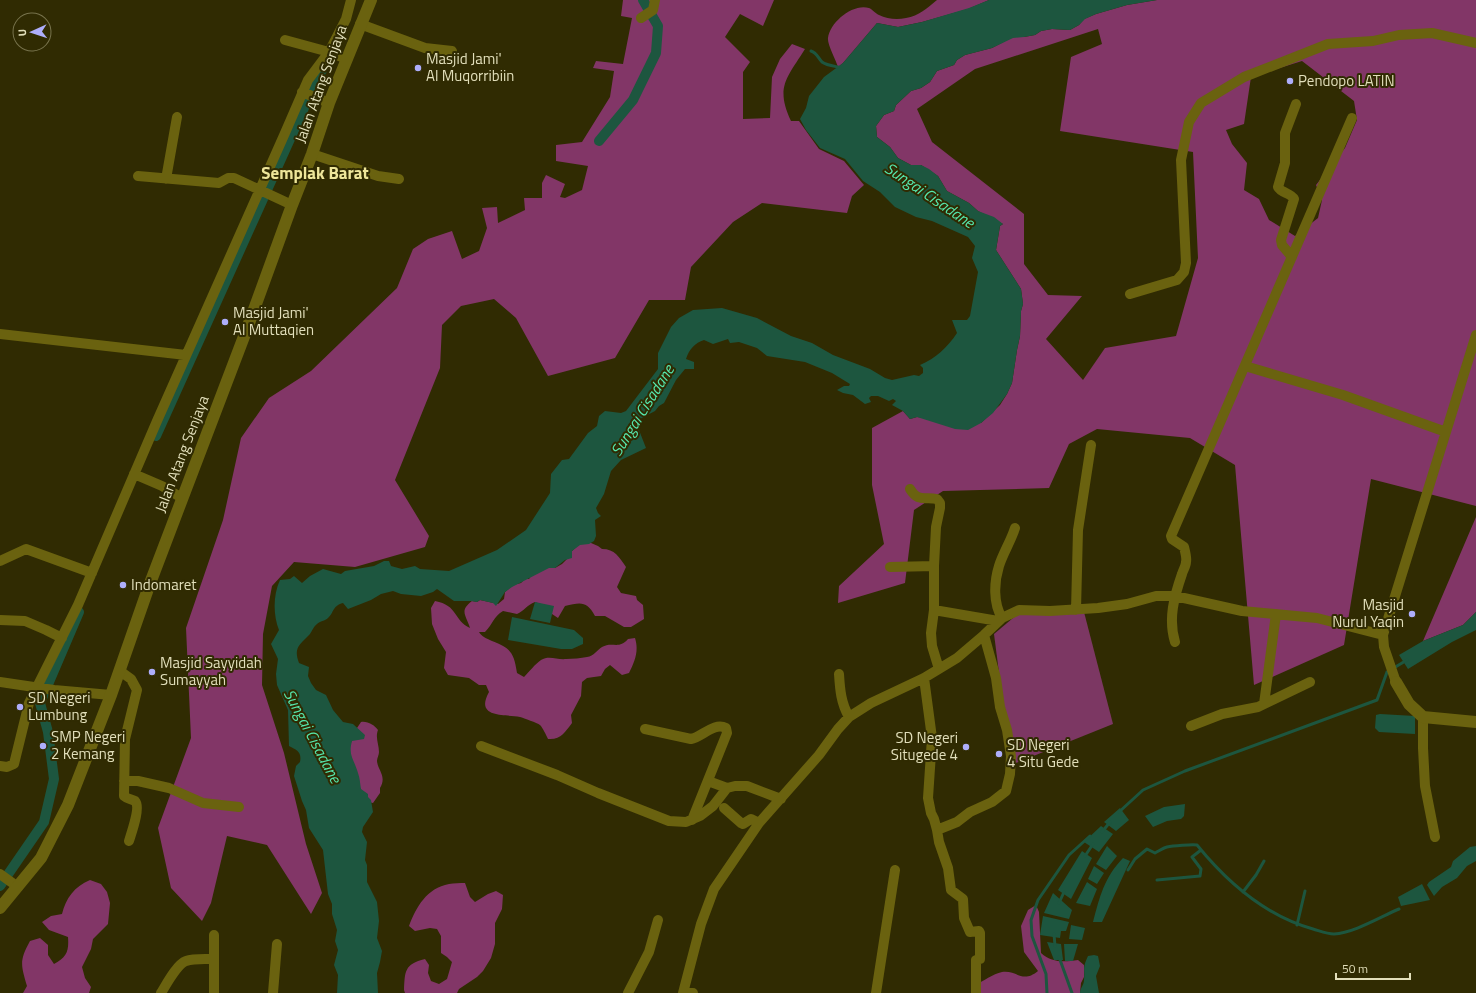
<svg xmlns="http://www.w3.org/2000/svg" width="1476" height="993" viewBox="0 0 1476 993" font-family="'Titillium Web',sans-serif">
  <style>
    .green { fill: #7c3763 }
    .forest { fill: #823667; fill-rule: evenodd }
    .water { fill: #1d563f }
    .lines { fill: none; stroke-linecap: round; stroke-linejoin: round }
    .stream { stroke: #1d563f; stroke-width: 3 }
    .canal { stroke: #1d563f; stroke-width: 10 }
    .street { stroke: #6a620f; stroke-width: 10 }
    .secondary { stroke: #6a620f; stroke-width: 12 }
    .poi-dot { fill: #aeaefb; stroke: #302b02; stroke-width: 1.5 }
    .labels { text-anchor: middle; stroke-width: 4; stroke-linejoin: round; paint-order: stroke }
    .poi-label { font-size: 15px; fill: #e2dfbb; stroke: #302b02; text-anchor: start }
    .street-label { font-size: 15px; fill: #e2dfbb; stroke: #302b02 }
    .water-label { font-size: 16px; font-style: italic; fill: #56e8ae; stroke: #302b02 }
    .quarter-label { font-size: 17px; font-weight: bold; fill: #eee69a; stroke: #302b02 }
  </style>
  <rect width="100%" height="100%" fill="#302b02"/>
  <path class="green" d="M1084,612L1113,724L1011,765L994,634L1019,613Z"/>
  <path class="forest" d="M623,0H774L763,26L740,14L725,37L750,62L743,72V119L770,118L772,77L780,59L792,44L805,49C787,78 775,87 791,121H799L819,149L844,161L864,185L852,196L847,213L762,203L733,222L691,267L685,300H649L615,358L548,376L516,318L494,299L461,306L442,325L440,368L395,480L429,536L425,547L355,567L294,562L272,586L263,634L262,685L284,753L306,844L322,893L311,914L267,845L227,836L211,903L202,921L171,888L158,828L191,738L186,628L223,520L241,438L269,398L311,371L397,288L413,249L428,239L452,231L462,259L479,251L487,228L482,208L497,207L498,223L525,210L524,198H542V183L546,175L565,184L560,197L565,198L582,190L588,166L556,161V145L582,142L610,97L614,71L593,68L596,61L623,64L632,18L621,16Z
    M937,0H989L968,9L922,22L898,27L877,23L843,63L838,67C836,60 827,44 828,38C830,22 853,3 869,8C872,9 875,13 879,15C887,19 897,20 906,18C919,16 927,8 937,0Z
    M1157,0H1476V506L1371,479L1344,645L1254,685L1235,465L1190,438L1097,429L1069,444L1049,488L943,491L914,510L905,583L838,603L839,586L884,544L872,485V428L903,411L910,419L917,417L981,423L1000,405L1007,394L1012,383L1017,350L1020,336L1021,311L1023,304L1021,289L996,250L1000,226L1003,224L978,211L969,203L947,191L938,176L921,165H911L898,158L890,147L877,137L876,126L884,115L894,111L896,105L911,91L921,88L930,82L937,71L954,65L957,60L965,55L992,48L1013,37H1024L1035,35L1041,31L1052,29L1070,30L1079,25L1084,19L1096,14L1127,5ZM1098,29L1102,44L1071,57L1060,131L1193,152L1198,258L1176,336L1105,348L1083,380L1046,339L1082,296L1048,295L1024,264V214L932,142L917,109L975,69ZM1302,61L1354,101L1357,120L1345,148L1316,185L1322,200L1318,218L1295,236L1269,220L1259,199L1244,190L1247,163L1232,144L1226,130L1244,124L1251,77Z
    M1476,517V612L1463,625L1423,641Z
    M584,540L598,546L602,549C615,549 619,557 626,567L617,587L621,593L636,596L637,600L643,605L644,619L631,627H624L605,616H595C587,601 581,602 565,606L558,618L552,614L549,607L535,602C527,605 524,611 517,614L503,611C493,617 493,624 485,632H479C482,637 486,638 492,641C511,648 514,653 517,673L524,677C529,672 535,664 541,660C549,655 557,660 566,659C573,659 581,658 587,657C594,656 597,650 602,647C612,641 619,650 628,639L635,638C639,651 635,661 629,673L622,675L610,665L605,669L601,676L587,678L582,682L581,696L571,715L572,723C565,732 561,740 548,739C546,735 543,728 540,725C537,723 524,718 520,717C506,714 474,719 489,692L486,685H479L469,678L448,675L444,668L446,652L438,639L432,624L431,608L435,601C458,605 454,621 470,628C466,615 459,611 472,601L477,602L480,600L498,604L504,599L505,592L513,585L521,583L525,579H529L533,573L547,566L555,568L562,564L568,558L572,551Z
    M361,722C368,721 374,725 378,730C375,738 379,744 379,752C379,755 377,758 377,761C378,771 387,776 380,788V793L373,803L368,802C365,796 360,789 358,783C354,774 353,756 348,750L357,728Z
    M90,880L101,884L107,892L110,903L108,924L93,939L91,949L82,967L85,978L91,987L89,993H23L27,986C21,965 19,961 30,941L40,938L48,945V955L54,964C67,957 69,951 68,937L49,930L42,922L51,916L62,914C66,898 74,887 90,880Z
    M465,883L470,897L475,902L488,894L496,891L503,895L502,909L495,923V944L491,958L483,971L477,977L459,989L457,993H405L404,990C405,972 404,964 425,959L429,965L428,973L431,981L439,984L447,979L452,962L447,957L441,953V936L437,929L430,928L415,931L409,926C416,907 427,888 449,884C454,883 460,883 465,883Z
    M1036,905L1039,912L1041,953C1052,963 1064,962 1078,960L1084,965V977L1081,983L1080,993H975L976,985C983,981 993,974 1002,972C1018,970 1022,984 1038,971L1024,952L1021,926L1028,910Z"/>
  <path class="water" d="M989,0H1157L1127,5L1096,14L1085,19L1079,25L1070,30L1052,29L1041,31L1035,35L1024,37L1013,38L992,48L965,55L957,60L954,65L937,71L930,82L921,88L911,91L896,105L894,111L884,115L876,126L877,137L890,147L898,158L911,165H921L929,169L938,176L947,191L969,203L978,211L994,217L1003,224L1000,226L996,250L1021,289L1023,304L1021,311L1020,336L1017,350L1012,383L1007,394L993,413L981,423L968,430L955,429L917,417L910,419L903,411L892,405L896,401L893,399L889,401L878,396H871L869,398L871,402L865,404L853,395L843,393L837,390L844,386H849L850,384L832,373L805,362L767,356L757,348L739,342L730,343L728,339L713,344L704,340C695,343 689,349 686,359L694,362V369H685L676,380L664,403L659,406L655,411L638,420L637,425L646,448L621,460L611,471L604,494L596,508L598,513L601,516L595,520L596,536L594,541L589,544L580,545L572,551V558L565,560L555,568H549L512,587L505,592L496,606L493,603L480,600L477,602L471,601H454L437,589L433,592L421,596L401,594L393,591L381,594L371,600L348,609L343,603C332,606 334,613 328,618C325,621 320,621 317,624C314,626 312,631 310,634C300,645 293,647 299,663L309,667L308,676L311,683L316,690L326,695L333,710L343,722L353,724L365,735L364,739L352,741C348,756 354,759 358,773C360,778 360,784 361,789L368,794V797L371,800L373,812L363,827L362,832L367,842L365,860L367,865V882L377,902L379,921L377,938L382,951L380,962L377,973L378,993H337L338,975L334,965L338,950L335,941L337,930L332,914V904L328,894L323,850L309,828L306,810L302,801L294,776L296,766L300,762C302,752 297,750 289,746L288,710L277,685L276,674L278,659L271,644L279,630C273,615 273,595 280,580L290,579L294,576L302,583L310,576L323,569L341,574L345,571L374,566L384,561H389L391,566L402,569L415,566L420,569L449,571L497,550L526,530L550,493L551,474L562,460L569,459L588,433L597,426L599,416L605,411L621,413L626,411L658,369V353L671,327L679,318L693,310L722,308L757,318L791,336L812,343L833,355L870,369L885,378L892,380L914,375L919,376L923,373V368L920,365C936,358 947,348 957,333L952,320H967L970,316L978,272L972,258L975,246L968,237L932,221L916,217L895,207L880,192L863,181L845,159L820,148L806,130L800,119L806,108L809,96L824,77L843,63L877,23L898,27L922,22L969,8Z
    M535,602L554,606L550,623L530,619Z
    M1476,612V630L1452,642L1408,669L1399,655L1423,641L1463,625Z
    M512,617L574,630L583,638V644L572,649H561L508,640Z
    M1380,714L1415,716V734L1379,732L1375,728L1376,715Z
    M1185,804L1184,816L1181,819L1167,821L1153,827L1145,816L1164,807Z
    M1120,808L1129,820L1116,831L1104,822Z
    M1101,826L1113,834L1099,852L1084,842Z
    M1107,846L1117,856L1106,870L1096,864Z
    M1476,846V861L1467,866L1457,878L1442,887L1434,896L1427,885L1429,882L1451,867L1453,861L1470,847Z
    M1082,851L1092,858L1071,899L1058,890Z
    M1123,858L1130,861L1102,922H1093C1100,896 1104,878 1123,858Z
    M1094,866L1104,873L1097,884L1088,879Z
    M1087,882L1097,889L1090,906L1076,903Z
    M1422,884L1430,900L1401,906L1398,897Z
    M1053,893L1072,910L1069,919L1044,913Z
    M1043,916L1069,922L1066,931H1061L1060,938L1040,935Z
    M1071,925L1085,928L1082,940L1069,939Z
    M1047,942L1061,944L1063,960H1054Z
    M1064,944H1078L1073,961H1065Z
    M1094,955L1098,956L1100,966L1096,976L1099,993H1080C1080,988 1084,985 1084,980C1085,968 1082,969 1088,956Z"/>
  <g class="lines">
    <path class="stream" d="M811,51C817,53 818,58 822,62C826,65 833,66 838,67
      M1119,812L1143,790L1185,771L1377,700L1387,672L1407,660
      M1102,832L1110,822
      M1085,856L1093,844
      M1128,870L1135,859L1147,849L1155,853C1159,851 1163,848 1167,847C1172,846 1193,844 1197,845C1227,882 1266,916 1313,929C1320,931 1327,934 1334,934C1354,933 1380,917 1399,909
      M1157,880L1200,876L1201,869L1192,857L1201,850
      M1243,892L1256,875L1264,861
      M1059,903L1064,892
      M1297,925L1305,891
      M1054,934L1055,946
      M1059,957L1072,993
      M1047,993L1046,974L1032,936L1031,920L1038,900L1069,855L1090,836"/>
    <path class="canal" d="M599,141L633,100L656,53L658,26L643,0
      M156,436L318,77L330,56
      M0,886L44,822L54,779L48,732L40,703L79,612"/>
    <path class="street" d="M641,18L653,10L655,0
      M360,24L425,48L452,51
      M285,40L329,52L347,59
      M302,92L329,103
      M312,154L378,176L399,179
      M138,176L219,183L228,178H234L292,205
      M166,179L177,117
      M1292,257L1282,245L1281,240L1294,199C1291,193 1281,193 1278,187L1285,163V133L1296,104
      M1130,294L1177,280L1184,272L1186,263L1181,160L1189,122L1201,103L1244,77L1328,44L1373,41L1399,35L1432,33L1476,43
      M0,334L186,355
      M1245,366L1343,395L1446,432
      M134,474L162,486L182,498
      M910,489C919,503 924,496 937,499L940,503V508L936,527L934,566V610L931,633L932,646L939,669
      M0,561L26,549L92,573
      M890,567L934,566
      M934,610L998,621
      M1076,610L1078,530L1091,445
      M1002,618C993,603 994,582 999,566C1003,553 1011,541 1015,528
      M0,620L25,621L46,630L62,638
      M1175,642C1168,619 1174,597 1182,574C1183,570 1186,566 1186,562C1187,558 1185,551 1184,547L1172,539L1171,536L1352,118
      M120,671L131,679L137,690L125,739L124,796C127,799 132,799 135,801C141,807 131,834 129,841
      M839,674C840,690 841,703 849,717
      M924,678L932,738L928,798L931,813L934,819L937,830L939,842L948,868L951,890L963,899L964,918L970,932L979,931L980,933V959L976,960V993
      M0,682L54,690L111,695
      M1396,682L1384,647L1383,635L1476,335
      M1264,704L1276,614
      M1423,717V748L1425,786L1435,837
      M1191,726L1222,714L1258,707L1310,682
      M645,729L691,739C702,737 714,722 726,728L727,733L692,820
      M481,746L557,775L598,793L669,821L686,822L700,816L713,806L727,788L735,786H747L781,799
      M0,766L7,767L14,764L29,703L78,605L157,421L285,133L308,80L329,52L346,19L351,0
      M124,781H138L169,788L203,803L239,807
      M708,781L727,788
      M724,808L741,823L743,824L751,819L759,823
      M937,830L957,822L970,812L992,802L1006,791L1010,774L1011,756L1007,730L1000,707L996,678L984,635
      M0,874L18,887
      M214,935V959
      M161,993C166,985 177,964 186,961C194,958 206,959 214,959V993
      M273,993L277,944
      M628,993L649,952L658,920
      M683,993L701,924L714,889L759,823L819,755L838,729L849,717L871,703L924,678L957,658L984,635L1002,618L1019,610L1050,611L1098,608L1127,604L1156,596H1175L1242,611L1317,618L1383,635
      M683,993H693
      M876,993L895,870"/>
    <path class="secondary" d="M1396,682L1409,704L1423,717L1476,722
      M0,908L41,858L68,805L111,695L149,586L248,326L292,205L312,154L329,103L371,0"/>
  </g>
  <g class="poi-dot">
    <circle cx="418" cy="68" r="4"/>
    <circle cx="1290" cy="81" r="4"/>
    <circle cx="225" cy="322" r="4"/>
    <circle cx="123" cy="585" r="4"/>
    <circle cx="1412" cy="614" r="4"/>
    <circle cx="152" cy="672" r="4"/>
    <circle cx="20" cy="707" r="4"/>
    <circle cx="43" cy="746" r="4"/>
    <circle cx="966" cy="747" r="4"/>
    <circle cx="999" cy="754" r="4"/>
  </g>
  <g class="labels">
    <g class="poi-label">
      <text x="426" y="64">Masjid Jami'<tspan x="426" dy="17">Al Muqorribiin</tspan></text>
      <text x="1298" y="86">Pendopo LATIN</text>
      <text x="233" y="318">Masjid Jami'<tspan x="233" dy="17">Al Muttaqien</tspan></text>
      <text x="131" y="590">Indomaret</text>
      <text x="1404" y="610" text-anchor="end">Masjid<tspan x="1404" dy="17">Nurul Yaqin</tspan></text>
      <text x="160" y="668">Masjid Sayyidah<tspan x="160" dy="17">Sumayyah</tspan></text>
      <text x="28" y="703">SD Negeri<tspan x="28" dy="17">Lumbung</tspan></text>
      <text x="51" y="742">SMP Negeri<tspan x="51" dy="17">2 Kemang</tspan></text>
      <text x="958" y="743" text-anchor="end">SD Negeri<tspan x="958" dy="17">Situgede 4</tspan></text>
      <text x="1007" y="750">SD Negeri<tspan x="1007" dy="17">4 Situ Gede</tspan></text>
    </g>
    <g class="street-label">
      <text transform="translate(321 84) rotate(-70)" y="5">Jalan Atang Senjaya</text>
      <text transform="translate(182 454) rotate(-69)" y="5">Jalan Atang Senjaya</text>
    </g>
    <g class="water-label">
      <text transform="translate(930 195) rotate(34)" y="6">Sungai Cisadane</text>
      <text transform="translate(642 410) rotate(-58)" y="6">Sungai Cisadane</text>
      <text transform="translate(313 736) rotate(62)" y="6">Sungai Cisadane</text>
    </g>
    <g class="quarter-label">
      <text x="315" y="179">Semplak Barat</text>
    </g>
  </g>
  <g transform="translate(32 32) rotate(267)"><circle r="19" fill="#302b02" stroke="#77734c"/>
  <path d="M0-3L7 15L0 10L-7 15Z" fill="#aeaefb"/>
  <text y="-6" font-size="11" font-weight="bold" text-anchor="middle" fill="#e2dfbb">U</text>
  </g>
  <path d="M1336 973v6h74v-6" fill="none" stroke="#e2dfbb" stroke-width="2"/>
  <text x="1342" y="973" font-size="12" fill="#e2dfbb" stroke="#302b02" stroke-width="3" paint-order="stroke">50 m</text>
</svg>
